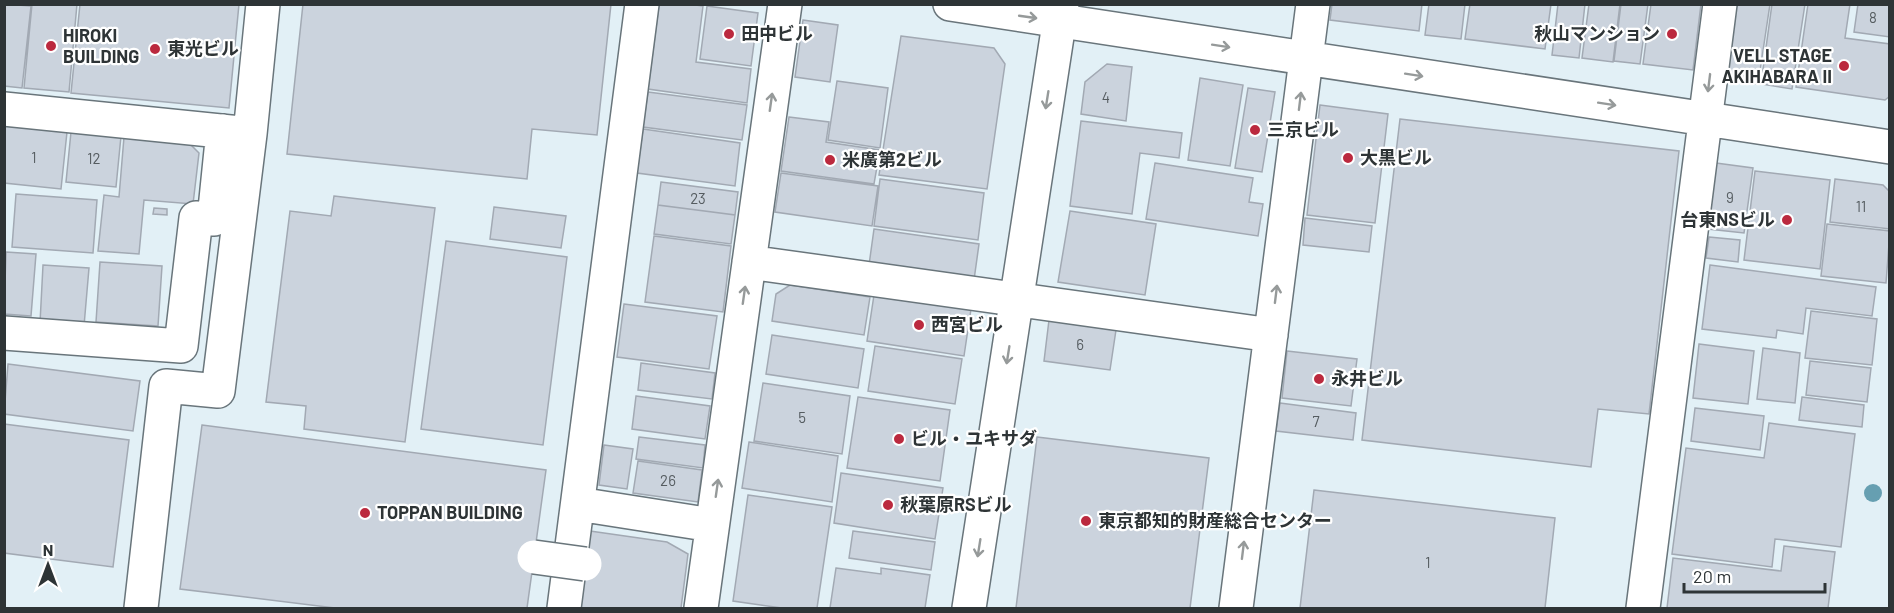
<svg xmlns="http://www.w3.org/2000/svg" width="1894" height="613" viewBox="0 0 1894 613" font-family="Barlow,'Noto Sans JP',sans-serif">
  <style>
    .building { fill: #cbd3dd; stroke: #a2a9b3; stroke-width: 1.5 }
    .lines { fill: none; stroke-linecap: round; stroke-linejoin: round }
    .minor-casing { stroke: #69757b; stroke-width: 36 }
    .minor { stroke: #fff; stroke-width: 33 }
    .minor-bridge-casing { stroke: #69757b; stroke-width: 36; stroke-linecap: butt }
    .minor-bridge { stroke: #fff; stroke-width: 33 }
    .tree { fill: #669fb1 }
    .oneway { stroke: #969a9a }
    .poi-dot { fill: #bb293e; stroke: #fff; stroke-width: 2 }
    .labels { text-anchor: middle; stroke-width: 4.5; stroke-linejoin: round; paint-order: stroke }
    .number-label { font-size: 15px; fill: #555c60 }
    .poi-label { font-size: 18px; font-weight: bold; fill: #2e3436; stroke: #fff; text-anchor: start }
  </style>
  <rect width="100%" height="100%" fill="#e2f0f6"/>
  <path class="building" d="M4,4L31,6L22,88L4,86Z
    M32,4H77L69,92L24,88Z
    M80,4H239L229,108L71,93Z
    M303,4H611L597,135L532,129L527,179L287,154Z
    M688,4L703,6L696,62L751,69L747,103L648,89L659,5Z
    M1332,4H1422L1419,31L1330,20Z
    M1429,4H1465L1461,39L1425,35Z
    M1470,4H1551L1545,49L1465,39Z
    M1558,4H1585L1579,58L1552,55Z
    M1589,4H1620L1613,62L1582,58Z
    M1621,4H1648L1640,64L1614,61Z
    M1651,4H1701L1693,70L1643,64Z
    M1732,4H1770L1758,84L1721,78Z
    M1772,4H1805L1792,89L1761,84Z
    M1808,4H1850L1845,38L1890,44V96L1885,100L1796,87Z
    M1858,4H1890V37L1854,32Z
    M707,6L758,13L751,66L700,59Z
    M803,20L838,25L830,82L795,77Z
    M901,36L994,48L1005,64L987,189L879,175Z
    M1107,64L1132,67L1126,121L1081,114L1085,82Z
    M1200,78L1243,85L1230,166L1188,160Z
    M837,81L888,88L880,148L828,140Z
    M1248,88L1275,92L1262,172L1235,168Z
    M648,92L747,105L742,140L643,127Z
    M1320,105L1388,114L1375,223L1307,215Z
    M789,117L829,122L826,142L880,150L874,184L781,171Z
    M1400,119L1679,151L1649,414L1598,409L1591,467L1362,440Z
    M1081,121L1182,133L1179,158L1140,153L1132,214L1070,206Z
    M5,126L67,132L61,189L4,183Z
    M643,129L740,143L735,186L637,173Z
    M71,132L121,136L116,187L66,182Z
    M124,137L190,144L199,153L193,204L144,200L139,254L98,251L104,195L119,197Z
    M1155,163L1253,178L1249,202L1263,204L1258,236L1146,219Z
    M1716,163L1753,168L1744,233L1708,229Z
    M1755,171L1830,180L1820,269L1744,260Z
    M781,173L878,186L872,226L775,212Z
    M880,179L984,193L978,240L874,226Z
    M1835,179L1883,185L1890,192V229L1830,222Z
    M661,182L738,192L735,215L658,205Z
    M16,194L97,200L93,253L12,247Z
    M334,196L435,208L405,442L304,429L306,406L266,402L290,211L331,216Z
    M658,205L735,215L731,244L654,234Z
    M494,207L566,216L561,248L490,239Z
    M154,208L167,209V215L153,214Z
    M1070,211L1156,224L1145,295L1058,282Z
    M1305,218L1372,226L1369,252L1303,245Z
    M1827,224L1890,231L1886,283L1821,276Z
    M874,229L979,244L974,280L869,265Z
    M654,236L731,246L723,312L645,302Z
    M1709,237L1740,240L1738,262L1706,258Z
    M446,241L567,257L543,445L421,429Z
    M6,252L36,254L31,316L4,314Z
    M100,262L162,266L158,326L96,322Z
    M43,265L89,268L84,326L40,323Z
    M1710,265L1876,287L1872,316L1806,308L1803,334L1777,330L1776,338L1702,329Z
    M790,285L870,297L864,335L772,321L776,294Z
    M874,295L971,309L964,356L867,341Z
    M624,304L717,316L709,369L617,357Z
    M1811,311L1877,319L1872,365L1805,358Z
    M1049,320L1116,330L1110,370L1044,361Z
    M772,335L864,349L858,388L766,374Z
    M1699,344L1754,351L1748,404L1693,398Z
    M875,346L962,359L955,404L868,391Z
    M1763,348L1800,353L1795,403L1757,399Z
    M1287,351L1357,359L1351,406L1282,398Z
    M1810,361L1871,368L1867,402L1806,395Z
    M641,363L715,373L712,399L638,390Z
    M8,364L140,381L133,431L4,414Z
    M763,383L850,396L842,454L754,441Z
    M636,396L710,406L705,439L632,429Z
    M858,397L950,410L940,481L847,468Z
    M1802,397L1864,405L1862,427L1799,420Z
    M1280,403L1356,413L1353,440L1276,431Z
    M1695,408L1764,416L1760,450L1691,441Z
    M1769,423L1855,434L1841,547L1775,539L1772,567L1672,554L1686,448L1764,458Z
    M4,424L129,440L113,567L4,553Z
    M202,425L546,470L527,608H335L180,589Z
    M639,437L705,445L703,468L636,459Z
    M1037,437L1209,458L1190,608H1016Z
    M749,442L838,456L832,502L742,488Z
    M604,445L633,449L627,489L599,485Z
    M638,461L702,470L698,502L633,493Z
    M841,473L943,488L935,539L834,523Z
    M1314,490L1555,518L1545,608H1300Z
    M748,495L832,507L817,608H782L733,601Z
    M590,531L667,542L688,554L681,608H579Z
    M853,531L935,542L931,570L849,558Z
    M1784,546L1835,552L1828,608H1667L1673,558L1781,571Z
    M836,568L881,574V568L930,575L925,608H830Z"/>
  <g class="lines">
    <defs>
      <path id="minor" d="M950,4L1890,147
        M4,109L250,134L263,4
        M749,262L1271,335
        M4,333L181,346L196,218L214,219L223,131
        M578,504L712,525
        M141,608L166,386L218,391L250,134
        M564,608L642,4
        M701,608L785,4
        M969,608L1062,4
        M1236,608L1313,4
        M1643,608L1720,4"/>
    </defs>
    <use href="#minor" class="minor-casing"/>
    <use href="#minor" class="minor"/>
    <defs>
      <path id="minor-bridge" d="M534,557L585,564"/>
    </defs>
    <use href="#minor-bridge" class="minor-bridge-casing"/>
    <use href="#minor-bridge" class="minor-bridge"/>
  </g>
  <circle class="tree" cx="1873" cy="493" r="9"/>
  <defs><path id="oneway-shaft" d="M-6 0H5M1.5-3L5.5 0L1.5 3" fill="none" stroke-width="1.6" stroke-linecap="round" stroke-linejoin="round" transform="scale(1.5)"/></defs>
  <g class="oneway">
    <use href="#oneway-shaft" transform="translate(1028 17) rotate(8)"/>
    <use href="#oneway-shaft" transform="translate(1221 46) rotate(9)"/>
    <use href="#oneway-shaft" transform="translate(1414 75) rotate(9)"/>
    <use href="#oneway-shaft" transform="translate(1709 83) rotate(97)"/>
    <use href="#oneway-shaft" transform="translate(1047 100) rotate(99)"/>
    <use href="#oneway-shaft" transform="translate(1300 101) rotate(-83)"/>
    <use href="#oneway-shaft" transform="translate(771 102) rotate(-82)"/>
    <use href="#oneway-shaft" transform="translate(1607 104) rotate(9)"/>
    <use href="#oneway-shaft" transform="translate(1276 294) rotate(-83)"/>
    <use href="#oneway-shaft" transform="translate(744 295) rotate(-82)"/>
    <use href="#oneway-shaft" transform="translate(1008 355) rotate(99)"/>
    <use href="#oneway-shaft" transform="translate(717 488) rotate(-82)"/>
    <use href="#oneway-shaft" transform="translate(979 548) rotate(99)"/>
    <use href="#oneway-shaft" transform="translate(1243 550) rotate(-83)"/>
  </g>
  <g class="poi-dot">
    <circle cx="729" cy="34" r="6"/>
    <circle cx="1672" cy="34" r="6"/>
    <circle cx="51" cy="46" r="6"/>
    <circle cx="155" cy="49" r="6"/>
    <circle cx="1844" cy="66" r="6"/>
    <circle cx="1255" cy="130" r="6"/>
    <circle cx="1348" cy="158" r="6"/>
    <circle cx="830" cy="160" r="6"/>
    <circle cx="1787" cy="220" r="6"/>
    <circle cx="919" cy="325" r="6"/>
    <circle cx="1319" cy="379" r="6"/>
    <circle cx="899" cy="439" r="6"/>
    <circle cx="888" cy="505" r="6"/>
    <circle cx="365" cy="513" r="6"/>
    <circle cx="1086" cy="521" r="6"/>
  </g>
  <g class="labels">
    <g class="number-label">
      <text x="1873" y="23">8</text>
      <text x="1106" y="103">4</text>
      <text x="34" y="163">1</text>
      <text x="94" y="164">12</text>
      <text x="1730" y="203">9</text>
      <text x="698" y="204">23</text>
      <text x="1861" y="212">11</text>
      <text x="1080" y="350">6</text>
      <text x="802" y="423">5</text>
      <text x="1316" y="427">7</text>
      <text x="668" y="486">26</text>
      <text x="1428" y="568">1</text>
    </g>
    <g class="poi-label">
      <text x="741" y="40">田中ビル</text>
      <text x="1660" y="40" text-anchor="end">秋山マンション</text>
      <text x="63" y="42">HIROKI<tspan x="63" dy="21">BUILDING</tspan></text>
      <text x="167" y="55">東光ビル</text>
      <text x="1832" y="62" text-anchor="end">VELL STAGE<tspan x="1832" dy="21">AKIHABARA II</tspan></text>
      <text x="1267" y="136">三京ビル</text>
      <text x="1360" y="164">大黒ビル</text>
      <text x="842" y="166">米廣第2ビル</text>
      <text x="1775" y="226" text-anchor="end">台東NSビル</text>
      <text x="931" y="331">西宮ビル</text>
      <text x="1331" y="385">永井ビル</text>
      <text x="911" y="445">ビル・ユキサダ</text>
      <text x="900" y="511">秋葉原RSビル</text>
      <text x="377" y="519">TOPPAN BUILDING</text>
      <text x="1098" y="527">東京都知的財産総合センター</text>
    </g>
  </g>
  <rect width="1894" height="613" fill="none" stroke="#2e3436" stroke-width="12"/>
  <g transform="translate(48 565)" stroke="#ffffff" stroke-width="4.5" paint-order="stroke">
  <path d="M0-4.5L10 22L0 15L-10 22Z" fill="#2e3436"/>
  <text y="-9" font-size="16" font-weight="bold" text-anchor="middle" fill="#2e3436">N</text>
  </g>
  <path d="M1684 583v9h141v-9" fill="none" stroke="#2e3436" stroke-width="3"/>
  <text x="1693" y="583" font-size="18" fill="#2e3436" stroke="#ffffff" stroke-width="4.5" paint-order="stroke">20 m</text>
</svg>
